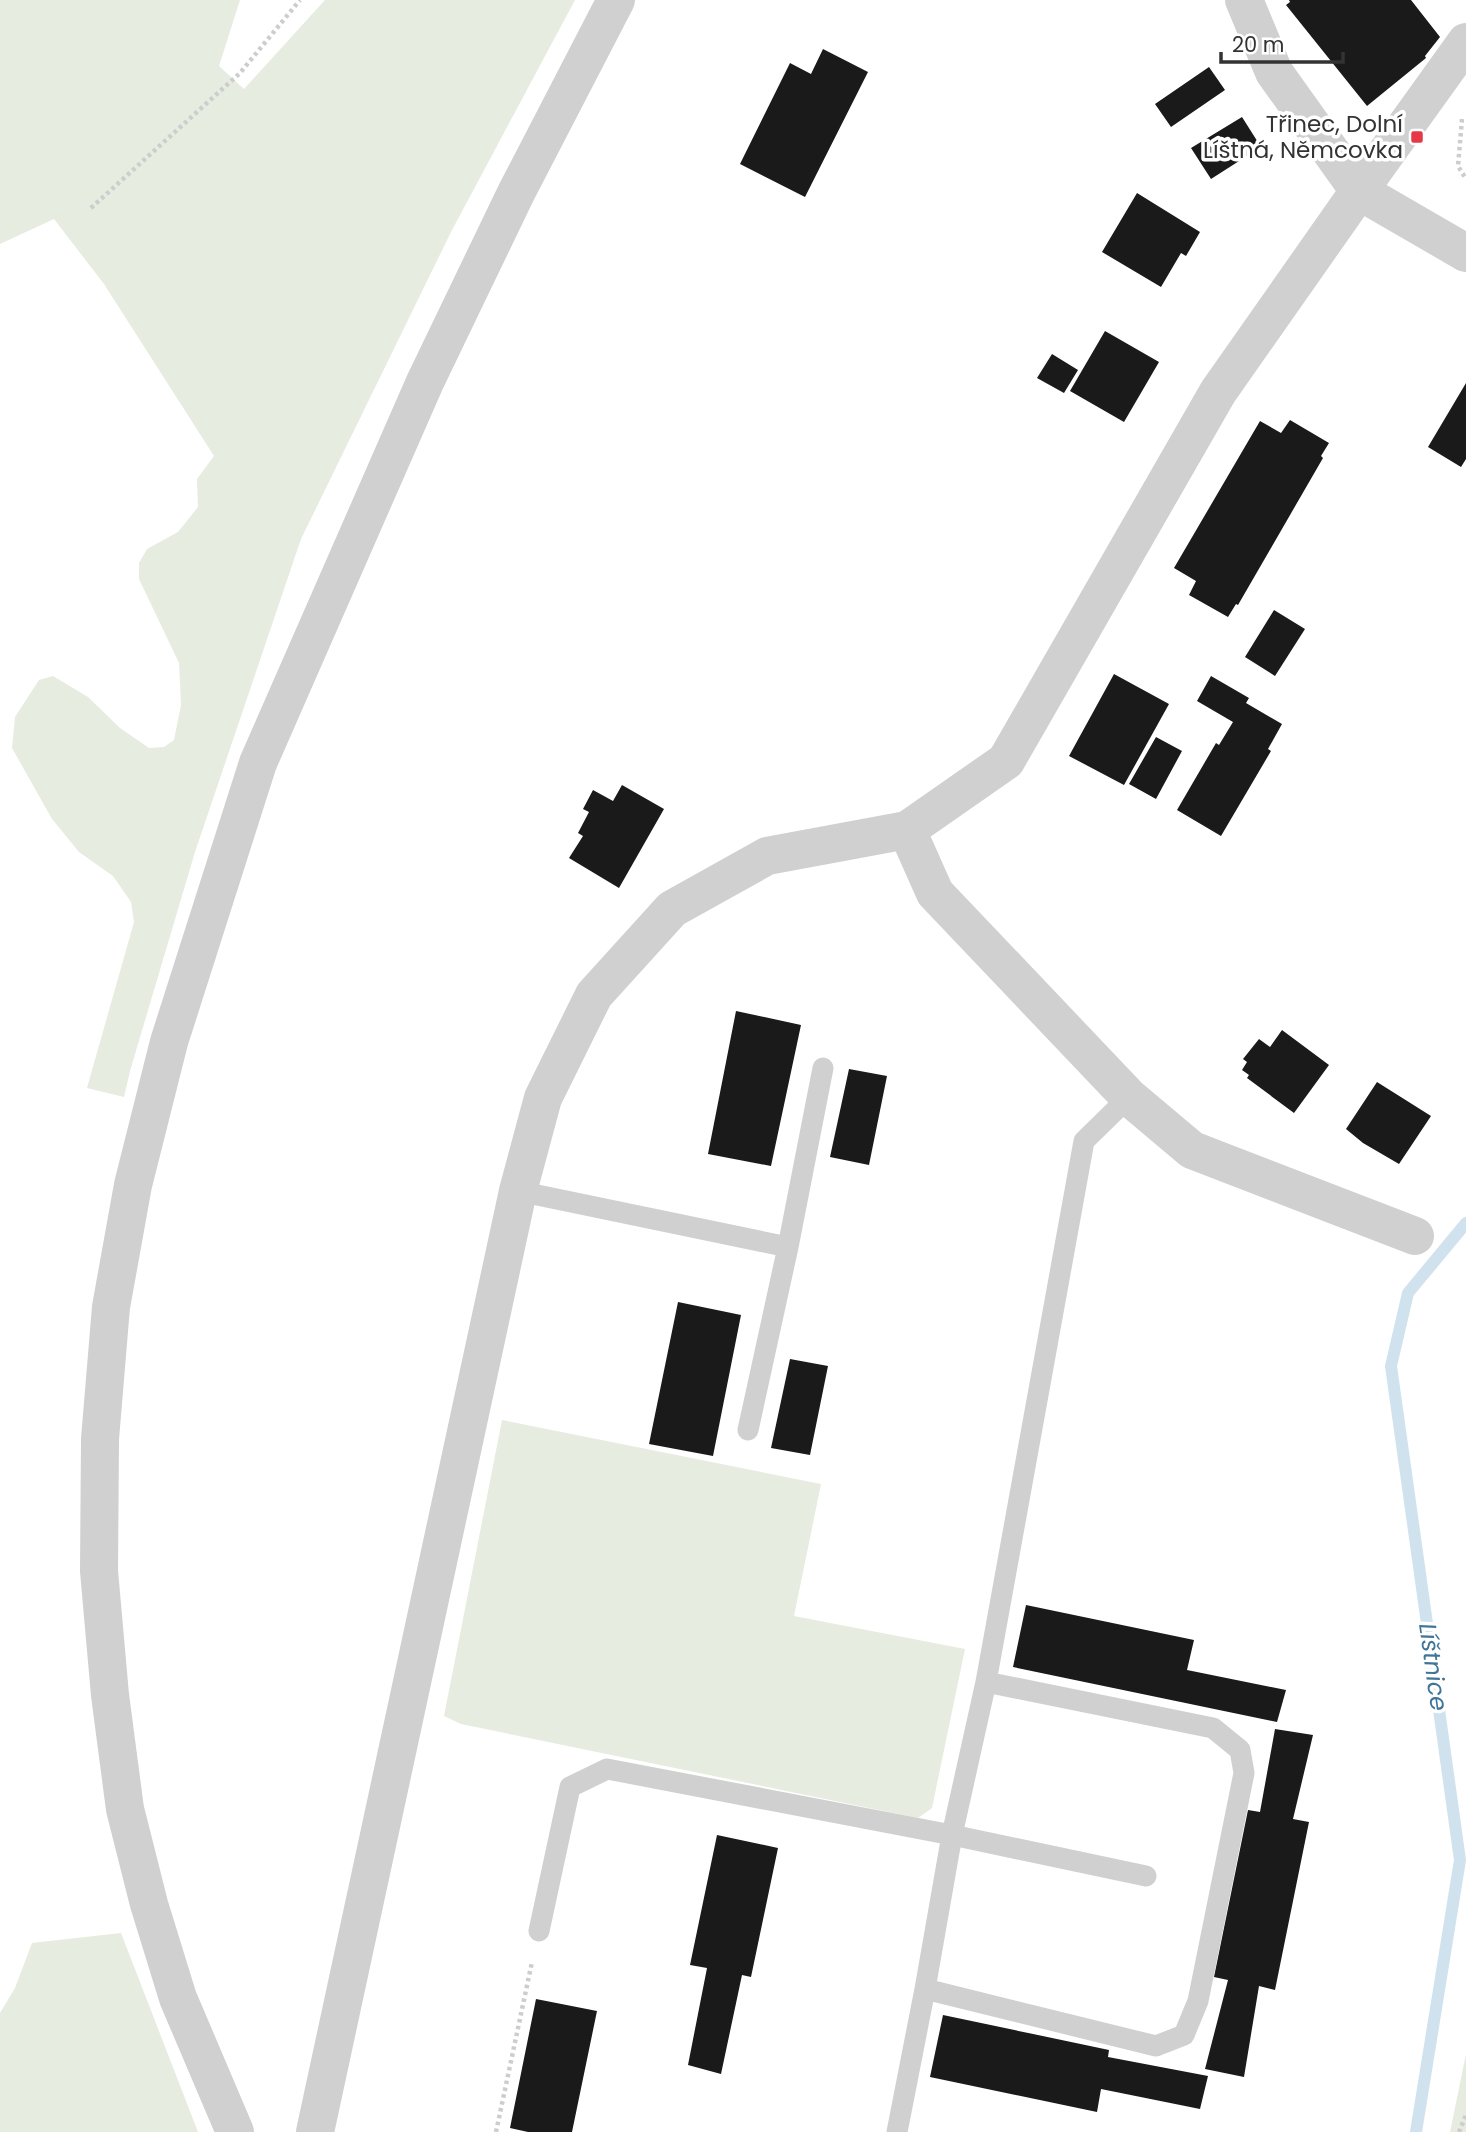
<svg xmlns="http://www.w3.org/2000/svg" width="1466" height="2132" viewBox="0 0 1466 2132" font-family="Poppins,sans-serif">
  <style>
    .green { fill: #e6ecdf }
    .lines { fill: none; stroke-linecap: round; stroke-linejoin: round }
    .stream { stroke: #cfe2ee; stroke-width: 12 }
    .building { fill: #1a1a1a }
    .path { stroke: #cdcdcd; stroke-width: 4.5; stroke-dasharray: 3.5 3.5; stroke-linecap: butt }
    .service { stroke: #d0d0d0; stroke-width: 21 }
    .minor { stroke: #d0d0d0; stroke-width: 38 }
    .tertiary { stroke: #d0d0d0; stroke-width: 38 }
    .poi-dot { fill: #e63946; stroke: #fff; stroke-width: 2.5 }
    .labels { text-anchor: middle; stroke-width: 7; stroke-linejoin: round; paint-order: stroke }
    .poi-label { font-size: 23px; fill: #333; stroke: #fff; text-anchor: end }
    .water-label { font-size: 24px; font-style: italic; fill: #3f7597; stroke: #fff }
  </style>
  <rect width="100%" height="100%" fill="#fff"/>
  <path class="green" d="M0,0H240L219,66L244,89L325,0H575L451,232L301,539L195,852L130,1071L124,1097L87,1088L134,922L131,902L113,876L79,852L52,819L12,748L15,717L39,680L53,676L88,697L120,728L149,748L164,747L174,740L181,705L179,663L139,579V563L147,549L178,532L198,507L197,479L214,456L104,284L54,219L0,244Z
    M502,1420L821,1484L794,1616L965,1649L932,1808L918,1818L461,1724L444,1716Z
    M121,1933L198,2132H0V2013L15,1988L32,1943Z
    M1466,2054V2132H1450Z"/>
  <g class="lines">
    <path class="stream" d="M1416,2132L1460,1860L1391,1366L1408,1293L1466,1223"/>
  </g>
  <path class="building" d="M1289,0H1411L1440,37L1425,56L1426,58L1367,106L1286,5L1290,2Z
    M823,49L868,72L805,197L740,164L790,63L811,74Z
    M1209,67L1225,90L1171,127L1155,104Z
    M1242,117L1261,147L1211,179L1191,148Z
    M1137,193L1200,232L1186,256L1181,253L1161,287L1102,252Z
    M1105,331L1159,362L1124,422L1070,391Z
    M1052,354L1078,370L1064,393L1037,378Z
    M1466,383V459L1461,467L1428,447Z
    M1290,420L1329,443L1321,456L1323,458L1238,605L1236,604L1228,617L1189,595L1196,581L1174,568L1260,421L1281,433Z
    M1274,610L1305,629L1275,676L1245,657Z
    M1114,674L1169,704L1124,785L1069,756Z
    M1211,676L1249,698L1246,703L1282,724L1268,749L1271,751L1221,836L1177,810L1216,743L1219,745L1233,722L1197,701Z
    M1156,737L1182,751L1156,799L1129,784Z
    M622,785L664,809L619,888L569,858L583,836L578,833L589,812L583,809L593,790L613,801Z
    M736,1011L801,1025L771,1166L708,1154Z
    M1282,1030L1329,1065L1294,1113L1247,1078L1249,1075L1242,1070L1247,1062L1243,1059L1259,1039L1270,1047Z
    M849,1069L887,1076L869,1165L830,1157Z
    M1377,1082L1431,1116L1399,1164L1363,1143L1346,1129Z
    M678,1302L741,1315L713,1456L649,1444Z
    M790,1359L828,1366L810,1455L771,1448Z
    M1026,1605L1194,1640L1187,1670L1286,1690L1277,1722L1013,1667Z
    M1275,1729L1313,1735L1293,1819L1309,1822L1275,1990L1259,1986L1244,2077L1205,2069L1228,1980L1214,1977L1248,1810L1260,1812Z
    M717,1835L778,1848L751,1977L742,1975L721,2074L688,2065L707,1968L690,1965Z
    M536,1999L597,2011L572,2132H528L510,2128Z
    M943,2015L1109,2050L1108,2057L1208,2076L1200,2109L1101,2089L1097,2112L930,2077Z"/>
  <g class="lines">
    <path class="path" d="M1462,119L1458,166L1466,179
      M91,208L240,73L300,0
      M496,2132L532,1962
      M1459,2132L1466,2115"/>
    <path class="service" d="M518,1191L788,1247
      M748,1430L788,1247L823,1068
      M539,1931L570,1787L607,1769L952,1835L1146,1876
      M925,1989L1156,2046L1184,2035L1198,2001L1244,1773L1240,1750L1213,1728L986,1682
      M897,2132L925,1989L952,1835L986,1682L1084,1141L1129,1097"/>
    <path class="minor" d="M1244,0L1274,72L1359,191L1466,42
      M907,830L935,893L1129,1097L1192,1150L1415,1236
      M315,2132L518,1191L543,1098L594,995L672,909L767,856L907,830L1006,761L1218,392L1359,191L1466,253"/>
    <path class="tertiary" d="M235,2132L178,1998L149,1904L125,1809L110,1695L99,1571L100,1439L111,1307L133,1185L169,1042L258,763L425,382L516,193L616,0"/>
  </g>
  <rect class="poi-dot" x="1410" y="130" width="14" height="14" rx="3.5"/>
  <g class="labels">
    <g class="poi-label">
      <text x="1403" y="132">Třinec, Dolní<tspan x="1403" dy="26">Líštná, Němcovka</tspan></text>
    </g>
    <g class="water-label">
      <text transform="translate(1433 1667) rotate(82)" y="8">Líštnice</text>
    </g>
  </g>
  <path d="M1221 52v10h122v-10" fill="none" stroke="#333333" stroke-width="3.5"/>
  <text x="1232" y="52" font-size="21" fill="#333333" stroke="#ffffff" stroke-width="5" paint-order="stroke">20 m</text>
</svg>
